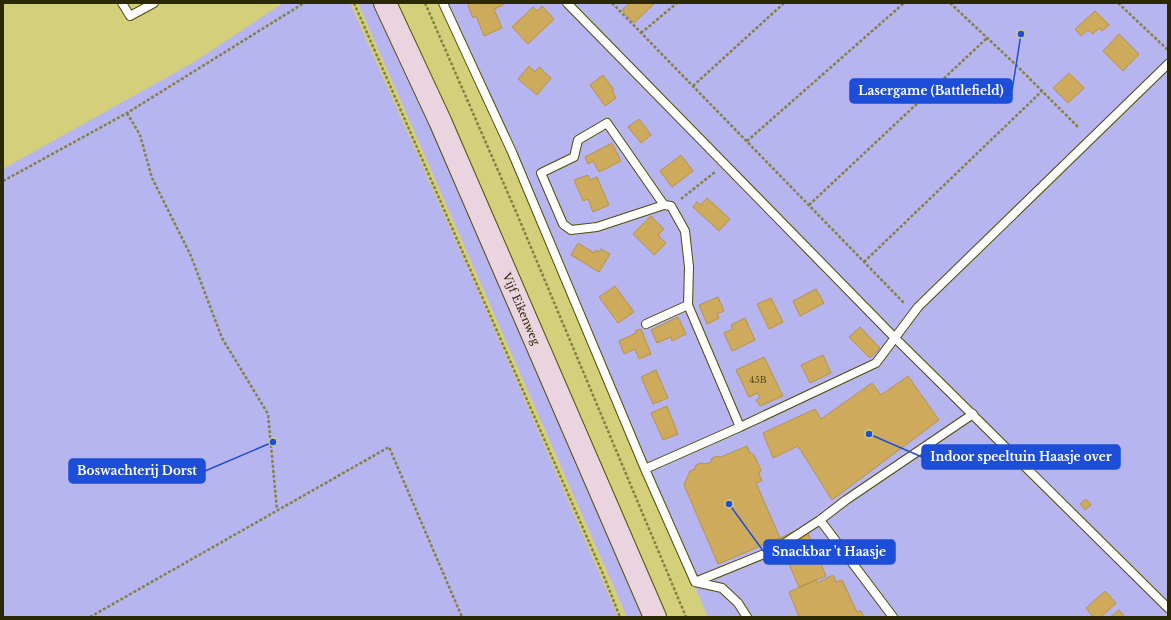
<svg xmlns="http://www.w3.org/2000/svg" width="1171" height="620" viewBox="0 0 1171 620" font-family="'Libre Baskerville',serif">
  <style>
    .green { fill: #b7b5ef }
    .building { fill: #ceab5c; stroke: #b69344 }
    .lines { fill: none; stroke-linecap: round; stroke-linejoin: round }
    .service-casing { stroke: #4f4b02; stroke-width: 10 }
    .secondary-casing { stroke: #4f4b02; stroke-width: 24 }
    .path { stroke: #848042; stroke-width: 2.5; stroke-dasharray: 3 2; stroke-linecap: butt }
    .service { stroke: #fff; stroke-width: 8 }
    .secondary { stroke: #ebd3e0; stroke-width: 22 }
    .labels { text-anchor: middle; stroke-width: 3.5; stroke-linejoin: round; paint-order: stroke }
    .number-label { font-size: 9px; fill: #54491a }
    .street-label { font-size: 11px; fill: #2b2804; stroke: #d4cf7b }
    .leader { fill: none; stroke: #1d4ed8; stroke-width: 1.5 }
    .callout-dot { fill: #1d4ed8; stroke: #d4cf7b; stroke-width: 1.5 }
    .callout { fill: #1d4ed8; stroke: #1d4ed8; stroke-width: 1.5 }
    .callout-label { font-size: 12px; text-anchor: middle; font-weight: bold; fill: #fff }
  </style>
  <rect width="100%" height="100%" fill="#d4cf7b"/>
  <path class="green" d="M283,3H350L476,287L618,617H3V169L194,62Z
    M358,3H375L432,129L644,617H627Z
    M442,3H1168V617H708Z"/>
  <path class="building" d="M467,3H502L503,5L494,9L502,28L484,36L476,16L473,18Z
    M630,3H655L634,23L622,10Z
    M542,6L554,19L528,44L512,27L533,7L537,11Z
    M1095,11L1109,25L1102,31L1099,28L1093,34L1088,30L1081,36L1075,29Z
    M1119,34L1139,54L1123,71L1103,51Z
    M529,66L535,72L539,67L551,78L537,95L518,79Z
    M1069,73L1084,88L1068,103L1053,88Z
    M603,75L614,90L612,91L616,98L605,106L590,85Z
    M639,119L651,135L641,143L628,127Z
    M612,143L621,161L599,172L593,161L588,164L585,157Z
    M681,155L693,171L672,187L660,171Z
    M588,175L590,180L597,177L609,205L593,212L588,199L583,201L574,180Z
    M707,198L730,219L719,231L693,207L697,202L701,205Z
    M651,216L664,229L658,235L666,243L654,255L633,234Z
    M578,243L594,253L596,250L599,252L601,249L610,254L599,272L571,255Z
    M615,286L634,312L618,323L599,297Z
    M816,289L824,303L800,316L793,301Z
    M718,297L724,311L717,314L719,318L707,324L699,305Z
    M771,298L783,322L769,329L757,304Z
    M678,317L686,334L672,341L671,337L657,343L651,330Z
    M745,318L755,340L732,351L724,333L733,329L731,325Z
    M860,327L880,348L870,358L849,337Z
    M641,329L651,354L639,359L635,349L624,354L619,341L636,333L635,331Z
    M823,355L831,373L810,383L801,365Z
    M764,357L783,396L760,406L756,400L760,398L758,393L749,397L736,370Z
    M656,370L668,398L653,404L641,377Z
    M908,376L939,420L832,500L798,446L773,458L763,433L815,409L821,419L872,383L881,395Z
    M667,406L678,434L663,440L651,413Z
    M747,446L750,453L754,455L761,470L759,474L762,481L756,483L780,538L718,564L684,485L690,471L695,469L696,465L701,463L705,464L711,462L712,458L717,456L721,457Z
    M1086,499L1091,505L1085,510L1080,504Z
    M805,526L826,576L799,587L778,539Z
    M833,575L836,582L842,580L857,612L861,611L864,617H799L789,592L816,580L817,583Z
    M1105,591L1116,603L1101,617H1093L1086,608Z
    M1119,610L1125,617H1110Z"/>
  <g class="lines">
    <defs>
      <path id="service" d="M122,3L130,16L154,3
        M443,3L512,152L645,469L695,582L722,588L738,603L747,617
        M567,3L895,338L1168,608
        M664,205L607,123L578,140L574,157L541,173L563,224L571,230L597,227L664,205L671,206L685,231L689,267L688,305L740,427L876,363L918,307L1168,64
        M646,324L688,305
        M645,469L740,427
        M695,582L774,550L820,520
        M893,617L820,520L846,500L973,414"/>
      <g id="secondary">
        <path id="s1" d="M385,3L440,121L655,617"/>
      </g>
    </defs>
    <use href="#service" class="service-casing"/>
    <use href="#secondary" class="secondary-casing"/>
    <path class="path" d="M354,3L603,574L620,617
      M425,3L517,214L686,617
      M612,3L904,303
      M950,3L1015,64L1079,128
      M1118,3L1168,50
      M641,33L677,3
      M693,86L784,3
      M127,113L140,135L152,178L191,256L222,338L268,414L277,510
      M747,141L904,3
      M3,181L127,113L304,3
      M681,199L715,172
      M809,205L987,38
      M864,262L1042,91
      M90,617L389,447L462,617"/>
    <use href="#service" class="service"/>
    <use href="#secondary" class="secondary"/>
  </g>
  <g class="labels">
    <g class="number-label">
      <text x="758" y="383">45B</text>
    </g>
    <g class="street-label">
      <text dy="4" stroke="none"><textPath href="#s1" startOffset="335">Vijf Eikenweg</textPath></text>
    </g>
  </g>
  <path class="leader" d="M1021 34L1012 91M869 434L922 457M273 442L205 471M729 504L764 552"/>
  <g class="callout-dot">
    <circle cx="1021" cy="34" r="4"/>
    <circle cx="869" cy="434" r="4"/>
    <circle cx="273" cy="442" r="4"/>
    <circle cx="729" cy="504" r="4"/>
  </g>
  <g class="callout">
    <rect x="850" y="79" width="162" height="24" rx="4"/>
    <rect x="922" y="445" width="198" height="24" rx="4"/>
    <rect x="69" y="459" width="136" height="24" rx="4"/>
    <rect x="764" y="540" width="131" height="24" rx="4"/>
  </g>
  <g class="callout-label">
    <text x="931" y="95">Lasergame (Battlefield)</text>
    <text x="1021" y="461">Indoor speeltuin Haasje over</text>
    <text x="137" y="475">Boswachterij Dorst</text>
    <text x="829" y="556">Snackbar 't Haasje</text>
  </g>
  <rect width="1171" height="620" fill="none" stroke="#2b2804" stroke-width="8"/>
</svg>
